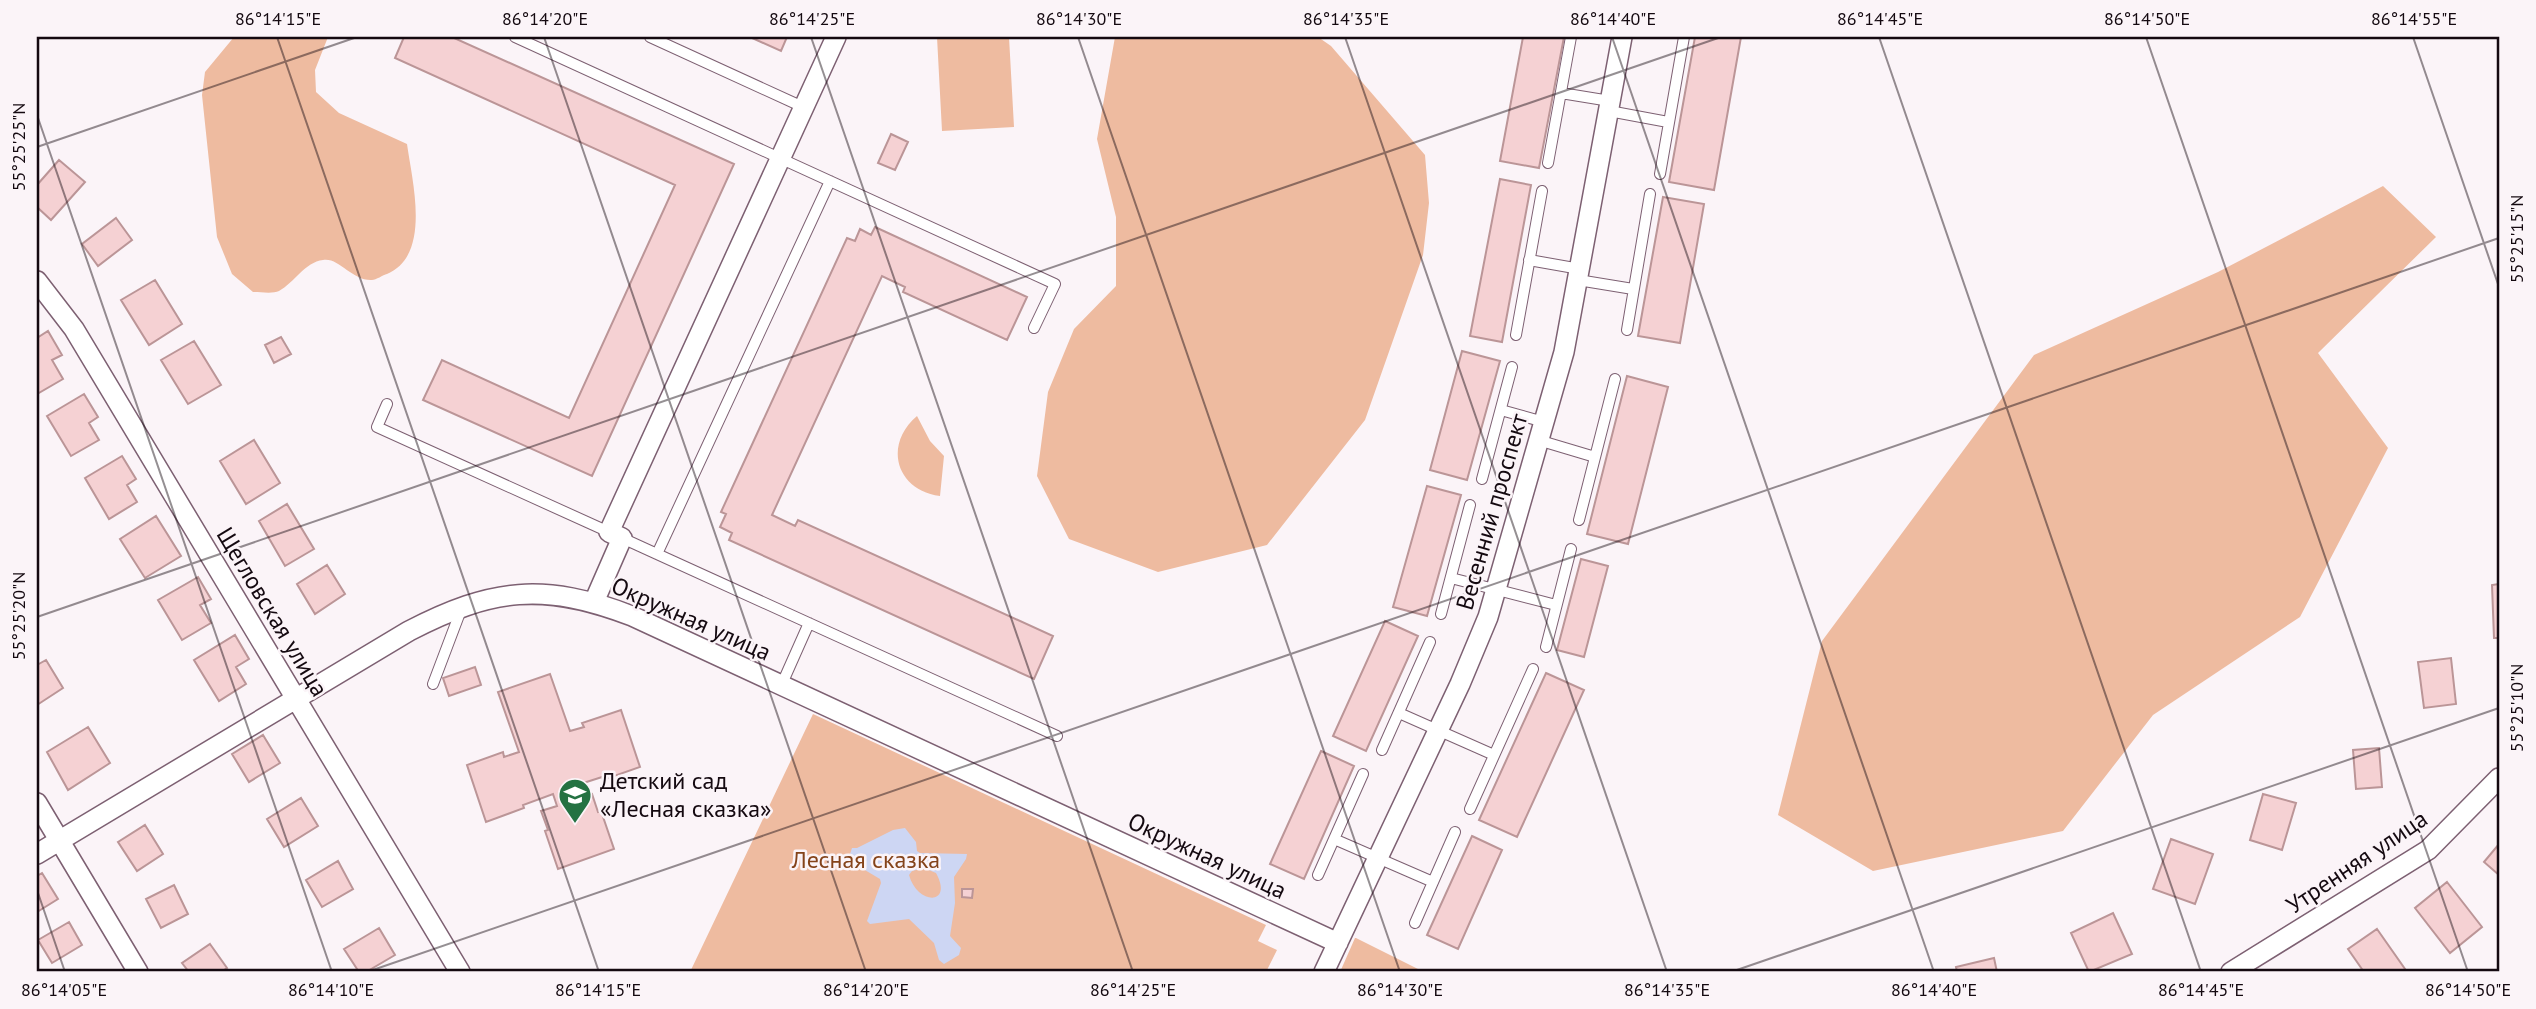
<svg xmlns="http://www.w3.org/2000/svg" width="2536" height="1009" viewBox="0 0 2536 1009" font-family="'PT Sans',sans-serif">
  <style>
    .green { fill: #eebba0 }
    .water { fill: #cdd6f3; fill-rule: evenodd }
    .building { fill: #f5d1d3; stroke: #bb9597; stroke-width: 2 }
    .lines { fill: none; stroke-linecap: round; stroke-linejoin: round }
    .service-casing { stroke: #7d6072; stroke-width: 12 }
    .minor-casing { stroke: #7d6072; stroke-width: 22 }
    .service { stroke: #fff; stroke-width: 10 }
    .minor { stroke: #fff; stroke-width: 19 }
    .ticks { fill: none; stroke: #140910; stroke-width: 2; stroke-opacity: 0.45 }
    .labels { text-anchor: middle; stroke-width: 5; stroke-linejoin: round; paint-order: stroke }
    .street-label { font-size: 24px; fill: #140910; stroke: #fbf4f8 }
    .poi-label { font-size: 24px; fill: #140910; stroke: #fbf4f8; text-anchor: start }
    .park-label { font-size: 24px; fill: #84431a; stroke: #fbf4f8 }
    .neatline { fill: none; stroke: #140910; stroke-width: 2.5 }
    .ticks-label { font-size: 18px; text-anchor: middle; fill: #140910 }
  </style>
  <rect width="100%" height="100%" fill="#fbf4f8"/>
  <path class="green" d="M234,37H328L315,70L316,92L339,113L407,144C412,181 432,255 387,274C383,275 376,280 372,280C352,281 339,257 323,260C305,262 294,283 279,291C273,294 260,292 253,292L232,274L217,237L202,95L205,72Z
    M937,37H1009L1014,127L942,131Z
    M1115,37H1318L1331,46L1425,155L1429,203L1423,255L1365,420L1267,545L1158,572L1069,539L1037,476L1048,392L1074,329L1116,286V217L1097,139Z
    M2383,186L2436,237L2318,353L2388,448L2300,617L2153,715L2063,831L1873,871L1778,815L1822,641L2034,355L2218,272Z
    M917,416L930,441L944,456L940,496C896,490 883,445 917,416Z
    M813,714L1266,925L1258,941L1277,950L1266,972H690Z
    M1355,938H1356L1424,972H1340Z"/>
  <path class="water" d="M905,828L916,842L917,851L920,853L967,854L966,859L954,877L955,903L950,936L961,948L959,955L944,964L939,960L934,943L909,919L870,924L867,921L881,883L880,879L848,860L852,848H857L893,830ZM924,868L936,873C954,906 917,905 909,875L912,871Z"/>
  <path class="building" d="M404,37H452L734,164L592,476L423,400L442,360L569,418L675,185L395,58Z
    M750,37H787L781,51Z
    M1523,37H1564L1539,168L1500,161Z
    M1695,37H1741L1714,190L1669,182Z
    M891,134L908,142L895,170L878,163Z
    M59,160L85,182L51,220L37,207V185Z
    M1500,179L1531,185L1502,342L1470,336Z
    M1663,197L1704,204L1680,343L1638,336Z
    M116,218L132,240L98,266L82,244Z
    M875,227L1027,297L1007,340L903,292L905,287L882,276L772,515L795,526L798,520L1053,636L1034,679L729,540L732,533L720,527L726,514L721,512L847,238L855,241L860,229L871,235Z
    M155,280L182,324L149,345L121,300Z
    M48,331L62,355L52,360L63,379L37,394V338Z
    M281,337L291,354L274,363L265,345Z
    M194,341L221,385L188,404L161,360Z
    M1462,351L1500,361L1467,480L1430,470Z
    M1627,376L1668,387L1628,544L1587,534Z
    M84,394L98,417L89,423L99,440L71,456L47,416Z
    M254,440L280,483L246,504L220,461Z
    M122,456L136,479L127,485L137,502L109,519L85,478Z
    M1427,486L1461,495L1427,616L1393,607Z
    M287,504L314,549L285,566L259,521Z
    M156,516L181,556L145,578L120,539Z
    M1581,559L1608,566L1584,657L1557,650Z
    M327,565L345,594L315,614L297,584Z
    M198,577L211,599L200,605L211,623L182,640L158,600Z
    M2499,584V638H2494L2492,585Z
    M1385,621L1418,636L1366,751L1333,736Z
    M235,635L249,659L236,667L246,684L219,701L194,660Z
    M2451,658L2456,704L2424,708L2418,662Z
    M46,660L63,688L37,705V665Z
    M475,667L481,685L449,696L443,678Z
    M1546,673L1584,690L1517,837L1479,820Z
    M550,674L570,731L584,727L582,723L621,710L640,767L603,780L602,777L571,787L575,799L592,794L598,812L601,811L614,849L558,869L545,831L548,830L541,811L557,806L553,794L523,805L524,808L486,822L467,765L503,752L504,757L519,752L498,692Z
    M88,727L110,763L68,790L47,752Z
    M263,735L280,763L249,782L232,754Z
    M2379,748L2382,787L2356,789L2353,750Z
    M1321,751L1354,766L1304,879L1270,864Z
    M2263,794L2296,803L2282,850L2250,840Z
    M301,798L318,826L284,847L267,819Z
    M145,825L163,854L137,871L118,842Z
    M1472,836L1502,850L1458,949L1427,935Z
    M2171,839L2213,854L2195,904L2153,889Z
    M2499,844V875L2484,862Z
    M338,861L353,889L322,907L306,880Z
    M42,873L58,899L37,912V876Z
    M2447,882L2482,927L2450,953L2415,908Z
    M174,885L188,914L161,928L146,899Z
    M962,889H973L972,898L962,897Z
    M2113,913L2132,954L2089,972L2071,933Z
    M69,922L82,945L52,963L38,940Z
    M379,928L395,955L366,972H359L344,949Z
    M2377,929L2405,969L2400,972H2364L2348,949Z
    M210,944L227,968L221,972H189L182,963Z
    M1994,958L1997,972H1957L1956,967Z"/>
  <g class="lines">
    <defs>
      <path id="service" d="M515,37L1055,284L1034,328
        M650,37L803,107
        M1561,93L1610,101
        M1609,111L1668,122
        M1548,163L1571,37
        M1660,174L1684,37
        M830,181L657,554L1057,736
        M1529,260L1580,269
        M1578,280L1633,289
        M1627,330L1650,194
        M1516,335L1542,191
        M387,404L377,427L609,532
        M1501,410L1544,422
        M1538,440L1595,457
        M1482,479L1512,367
        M1579,520L1615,379
        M622,538L657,554
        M1451,578L1556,605
        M1441,614L1470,505
        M1546,647L1571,549
        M433,684L461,610
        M781,686L809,623
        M1399,713L1494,755
        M1382,750L1430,642
        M1470,809L1533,669
        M1334,839L1433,882
        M1318,875L1363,774
        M1415,923L1455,832"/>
      <path id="minor" d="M37,281L74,329L460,972
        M594,602L622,538L609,532L836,37
        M37,803L138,972
        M37,854L409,631C492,588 544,582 632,616L1338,943
        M1324,972L1460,684L1488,617L1564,352L1622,37
        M2231,972L2428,850L2499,778"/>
    </defs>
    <use href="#service" class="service-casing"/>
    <use href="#minor" class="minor-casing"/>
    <use href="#service" class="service"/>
    <use href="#minor" class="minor"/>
  </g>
  <path class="ticks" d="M277,37L599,972M544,37L866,972M811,37L1133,972M1078,37L1400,972M1345,37L1667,972M1612,37L1934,972M1879,37L2201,972M2146,37L2468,972M2413,37L2499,287M37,115L332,972M37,147L357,37M37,617L1721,37M37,890L65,972M367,972L2499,238M1731,972L2499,708"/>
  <defs>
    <symbol id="school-pin" viewBox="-11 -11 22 30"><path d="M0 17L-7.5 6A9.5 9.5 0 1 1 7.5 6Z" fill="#247242" stroke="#fbf4f8"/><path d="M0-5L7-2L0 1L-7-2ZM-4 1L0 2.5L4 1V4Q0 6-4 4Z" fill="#fff"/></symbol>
  </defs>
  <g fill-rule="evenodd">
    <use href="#school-pin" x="556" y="776" width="38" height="52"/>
  </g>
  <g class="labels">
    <g class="street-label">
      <text transform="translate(1492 512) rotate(-74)" y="8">Весенний проспект</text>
      <text transform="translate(272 612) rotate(59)" y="8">Щегловская улица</text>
      <text transform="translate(691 619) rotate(24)" y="8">Окружная улица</text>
      <text transform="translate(1207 856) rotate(25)" y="8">Окружная улица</text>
      <text transform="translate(2357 862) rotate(-34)" y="8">Утренняя улица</text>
    </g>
    <g class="poi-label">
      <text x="600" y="789">Детский сад<tspan x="600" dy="28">«Лесная сказка»</tspan></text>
    </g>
    <g class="park-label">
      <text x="866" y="868">Лесная сказка</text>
    </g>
  </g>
  <rect width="2536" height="1009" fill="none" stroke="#fbf4f8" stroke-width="77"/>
  <rect x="38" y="38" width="2460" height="932" class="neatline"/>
  <g class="ticks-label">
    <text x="278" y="25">86°14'15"E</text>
    <text x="545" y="25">86°14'20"E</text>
    <text x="812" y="25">86°14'25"E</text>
    <text x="1079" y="25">86°14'30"E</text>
    <text x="1346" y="25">86°14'35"E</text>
    <text x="1613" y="25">86°14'40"E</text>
    <text x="1880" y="25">86°14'45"E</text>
    <text x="2147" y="25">86°14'50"E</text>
    <text x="2414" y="25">86°14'55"E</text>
    <text transform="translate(19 147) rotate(-90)" y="6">55°25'25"N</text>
    <text transform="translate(2517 239) rotate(-90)" y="6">55°25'15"N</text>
    <text transform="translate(19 616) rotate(-90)" y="6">55°25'20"N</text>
    <text transform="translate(2517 708) rotate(-90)" y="6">55°25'10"N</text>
    <text x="64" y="996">86°14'05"E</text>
    <text x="331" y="996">86°14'10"E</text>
    <text x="598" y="996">86°14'15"E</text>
    <text x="866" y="996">86°14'20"E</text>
    <text x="1133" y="996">86°14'25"E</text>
    <text x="1400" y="996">86°14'30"E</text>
    <text x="1667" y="996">86°14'35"E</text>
    <text x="1934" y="996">86°14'40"E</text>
    <text x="2201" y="996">86°14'45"E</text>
    <text x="2468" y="996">86°14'50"E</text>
  </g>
</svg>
